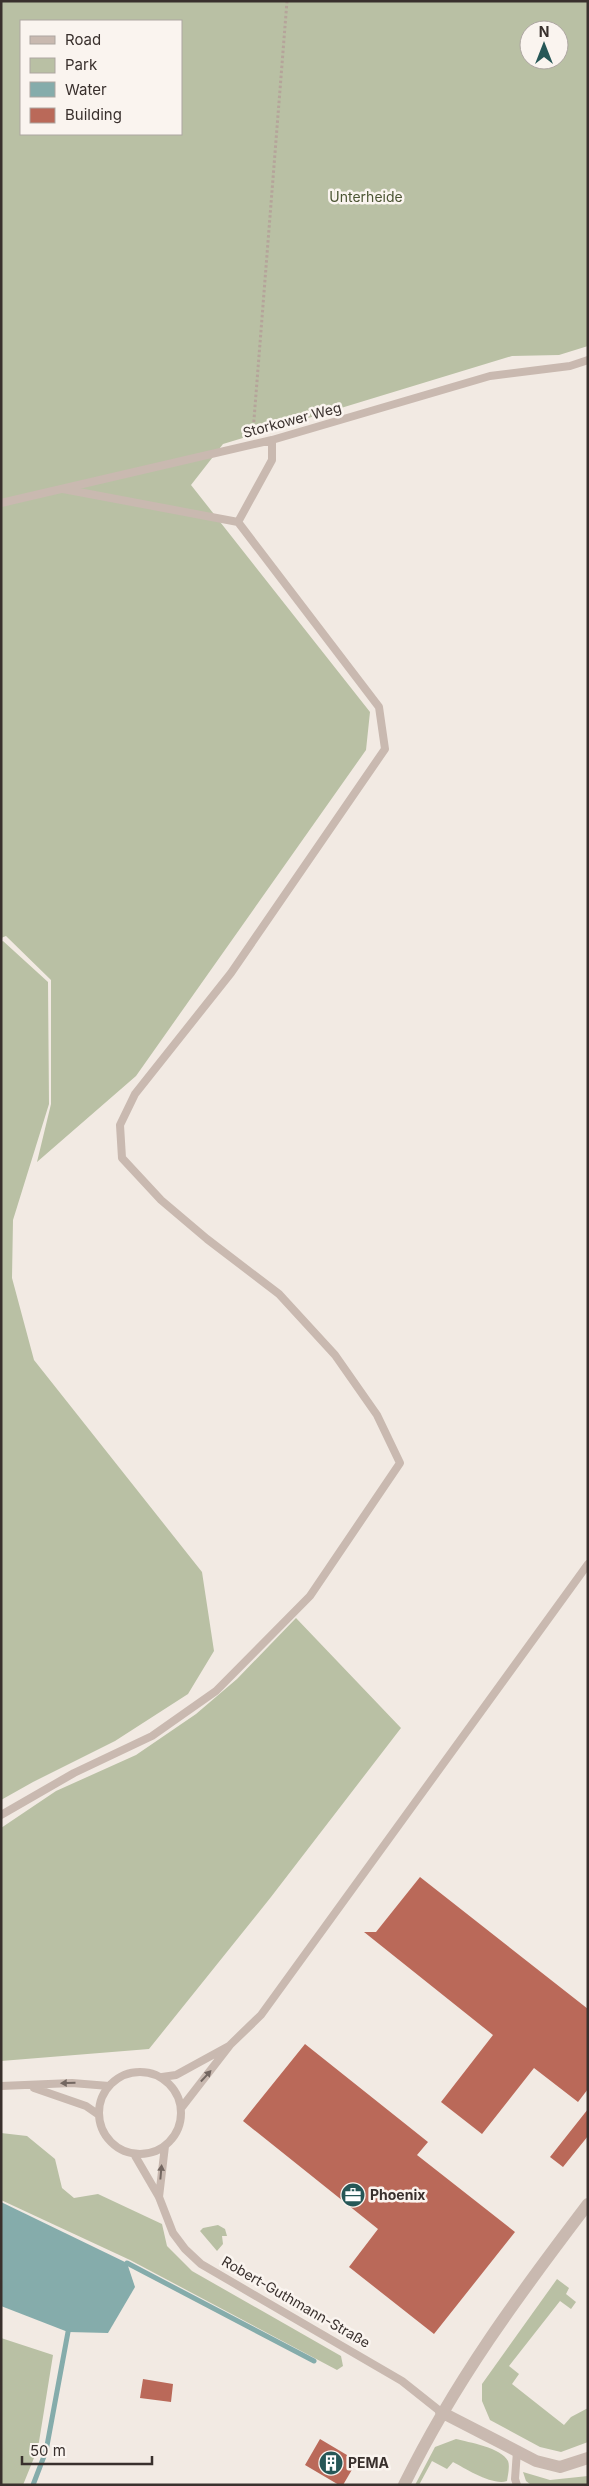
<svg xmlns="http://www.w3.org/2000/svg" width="589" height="2486" viewBox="0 0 589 2486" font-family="Inter,sans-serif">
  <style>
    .green { fill: #b9c0a4; fill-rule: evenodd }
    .water { fill: #85acab }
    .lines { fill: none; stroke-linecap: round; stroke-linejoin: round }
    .stream { stroke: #85acab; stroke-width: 5 }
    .building { fill: #ba6959 }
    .path { stroke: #b5a49a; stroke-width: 3; stroke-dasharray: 2.5 2.5; stroke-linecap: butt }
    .lane { stroke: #c9b9b0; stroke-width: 8 }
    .street { stroke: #c9b9b0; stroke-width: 12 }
    .oneway { fill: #736761 }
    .labels { text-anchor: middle; stroke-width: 5; stroke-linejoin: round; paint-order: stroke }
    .park-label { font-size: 14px; fill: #4b5533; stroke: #faf4ef }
    .street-label { font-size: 14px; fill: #39302d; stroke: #faf4ef }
    .poi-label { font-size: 14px; font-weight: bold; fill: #39302d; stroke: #faf4ef; text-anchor: start }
  </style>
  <rect width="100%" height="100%" fill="#f2eae3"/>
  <path class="green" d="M1,1H588V346L559,355L512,356L223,444L191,485L370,712L366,750L136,1076L37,1162L51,1104V980L6,936L1,938ZM21,21H181V134H21ZM529,30H559V60H529Z
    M3,941L48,982L49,1104L13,1220L12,1278L34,1360L202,1572L214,1651L188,1694L115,1741L33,1782L1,1800V942Z
    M296,1618L401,1728L271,1897L149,2049L1,2061V1828L56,1791L136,1755L196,1714L237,1679Z
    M1,2133L27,2136L55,2159L62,2188L74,2198L98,2194L162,2224L167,2246L192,2271L341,2356L343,2366L337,2370L130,2260L1,2200Z
    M218,2225L225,2229L227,2236H222L223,2244L217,2251L200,2231L203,2228Z
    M557,2279L569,2288L566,2294L576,2302L571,2309L560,2301L509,2366L519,2374L512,2384L564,2425L571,2417L588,2408V2442L561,2452L540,2447L490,2420L482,2401V2384Z
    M1,2338L53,2355L38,2448L23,2485H1Z
    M456,2439C468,2442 502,2448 508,2461C510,2466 508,2475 507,2481C493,2486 466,2469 453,2462L447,2469L432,2461L419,2485H415L435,2447Z
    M523,2472L550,2480L588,2476V2484L531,2485L526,2481Z"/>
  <path class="water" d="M1,2202L127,2263L135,2287L108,2333L68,2332L1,2306Z"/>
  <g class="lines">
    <path class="stream" d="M127,2263L314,2361
      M33,2485L46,2451L68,2332"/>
  </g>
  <path class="building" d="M420,1877L588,2009V2089L578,2102L534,2068L482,2134L441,2102L493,2035L364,1932H376Z
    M305,2044L428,2142L417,2155L515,2232L434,2334L349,2267L378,2229L243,2121Z
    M588,2109V2136L563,2167L550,2157Z
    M143,2379L173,2384L171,2402L140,2398Z
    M320,2439L357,2461L343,2485H339L305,2465Z"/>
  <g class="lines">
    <path class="path" d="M253,432L287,1"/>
    <path class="lane" d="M63,489L238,522L272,460V440
      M1,503L272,440L490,376L570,366L588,360
      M1,1815L74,1773L152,1736L216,1691L310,1596L400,1463L377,1415L335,1355L279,1294L207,1239L161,1200L122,1158L120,1125L135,1094L231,973L385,749L379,707L238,522
      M99 2113a41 41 0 1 1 82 0a41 41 0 1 1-82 0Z
      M162,2077L176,2075L229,2046
      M1,2086L72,2083L109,2086
      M34,2088L86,2106L99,2115
      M182,2107L230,2045L261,2015L588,1564
      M134,2154L159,2197L173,2233L185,2249L201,2264L402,2381L441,2412
      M159,2197L165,2146
      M517,2451L515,2479L517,2485"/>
    <path class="street" d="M441,2412L536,2461L560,2467L588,2458
      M404,2485C455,2381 518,2296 588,2204"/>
  </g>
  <defs><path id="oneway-solid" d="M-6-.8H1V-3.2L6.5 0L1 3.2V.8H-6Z" transform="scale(1.25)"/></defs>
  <g class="oneway">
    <use href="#oneway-solid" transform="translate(206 2076) rotate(-47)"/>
    <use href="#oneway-solid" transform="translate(68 2083) rotate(179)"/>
    <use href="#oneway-solid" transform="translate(161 2172) rotate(-85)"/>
  </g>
  <defs>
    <symbol id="office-disc" viewBox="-11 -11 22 22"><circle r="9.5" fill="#265757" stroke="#faf4ef"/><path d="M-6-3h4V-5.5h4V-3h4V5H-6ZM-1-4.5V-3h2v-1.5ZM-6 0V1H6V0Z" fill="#fff"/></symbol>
    <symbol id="building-disc" viewBox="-11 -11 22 22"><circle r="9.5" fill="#265757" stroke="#faf4ef"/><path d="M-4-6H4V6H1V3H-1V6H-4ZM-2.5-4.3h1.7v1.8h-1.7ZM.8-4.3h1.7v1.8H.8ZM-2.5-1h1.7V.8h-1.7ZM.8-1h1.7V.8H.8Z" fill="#fff"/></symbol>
  </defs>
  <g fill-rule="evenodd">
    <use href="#office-disc" x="339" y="2181" width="28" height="28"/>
    <use href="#building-disc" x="317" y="2449" width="28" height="28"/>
  </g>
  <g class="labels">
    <g class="park-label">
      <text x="366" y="202">Unterheide</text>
    </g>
    <g class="street-label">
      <text transform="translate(292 420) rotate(-15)" y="5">Storkower Weg</text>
      <text transform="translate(296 2302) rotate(30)" y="5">Robert-Guthmann-Straße</text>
    </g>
    <g class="poi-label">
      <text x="370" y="2200">Phoenix</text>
      <text x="348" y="2468">PEMA</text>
    </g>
  </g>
  <rect width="589" height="2486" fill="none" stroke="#39302d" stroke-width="5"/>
  <rect x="20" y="20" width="162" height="115" fill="#faf4ef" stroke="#ada6a1"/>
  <rect x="30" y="36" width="25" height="8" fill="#c9b9b0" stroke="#ada6a1"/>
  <text x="65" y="45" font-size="15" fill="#39302d">Road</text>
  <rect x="30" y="58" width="25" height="15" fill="#b9c0a4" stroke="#ada6a1"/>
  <text x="65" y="70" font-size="15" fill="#39302d">Park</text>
  <rect x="30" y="82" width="25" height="15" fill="#85acab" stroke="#ada6a1"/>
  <text x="65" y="95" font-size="15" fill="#39302d">Water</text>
  <rect x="30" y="108" width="25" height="15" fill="#ba6959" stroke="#ada6a1"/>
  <text x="65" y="120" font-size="15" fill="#39302d">Building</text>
  <g transform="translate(544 45)"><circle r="24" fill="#faf4ef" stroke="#ada6a1"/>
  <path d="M0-4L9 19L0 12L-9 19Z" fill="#265757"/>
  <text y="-8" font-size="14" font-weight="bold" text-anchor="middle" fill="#39302d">N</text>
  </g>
  <path d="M22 2456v8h130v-8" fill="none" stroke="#39302d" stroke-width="2.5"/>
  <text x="30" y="2456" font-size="15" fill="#39302d" stroke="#faf4ef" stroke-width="4" paint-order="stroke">50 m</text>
</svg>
